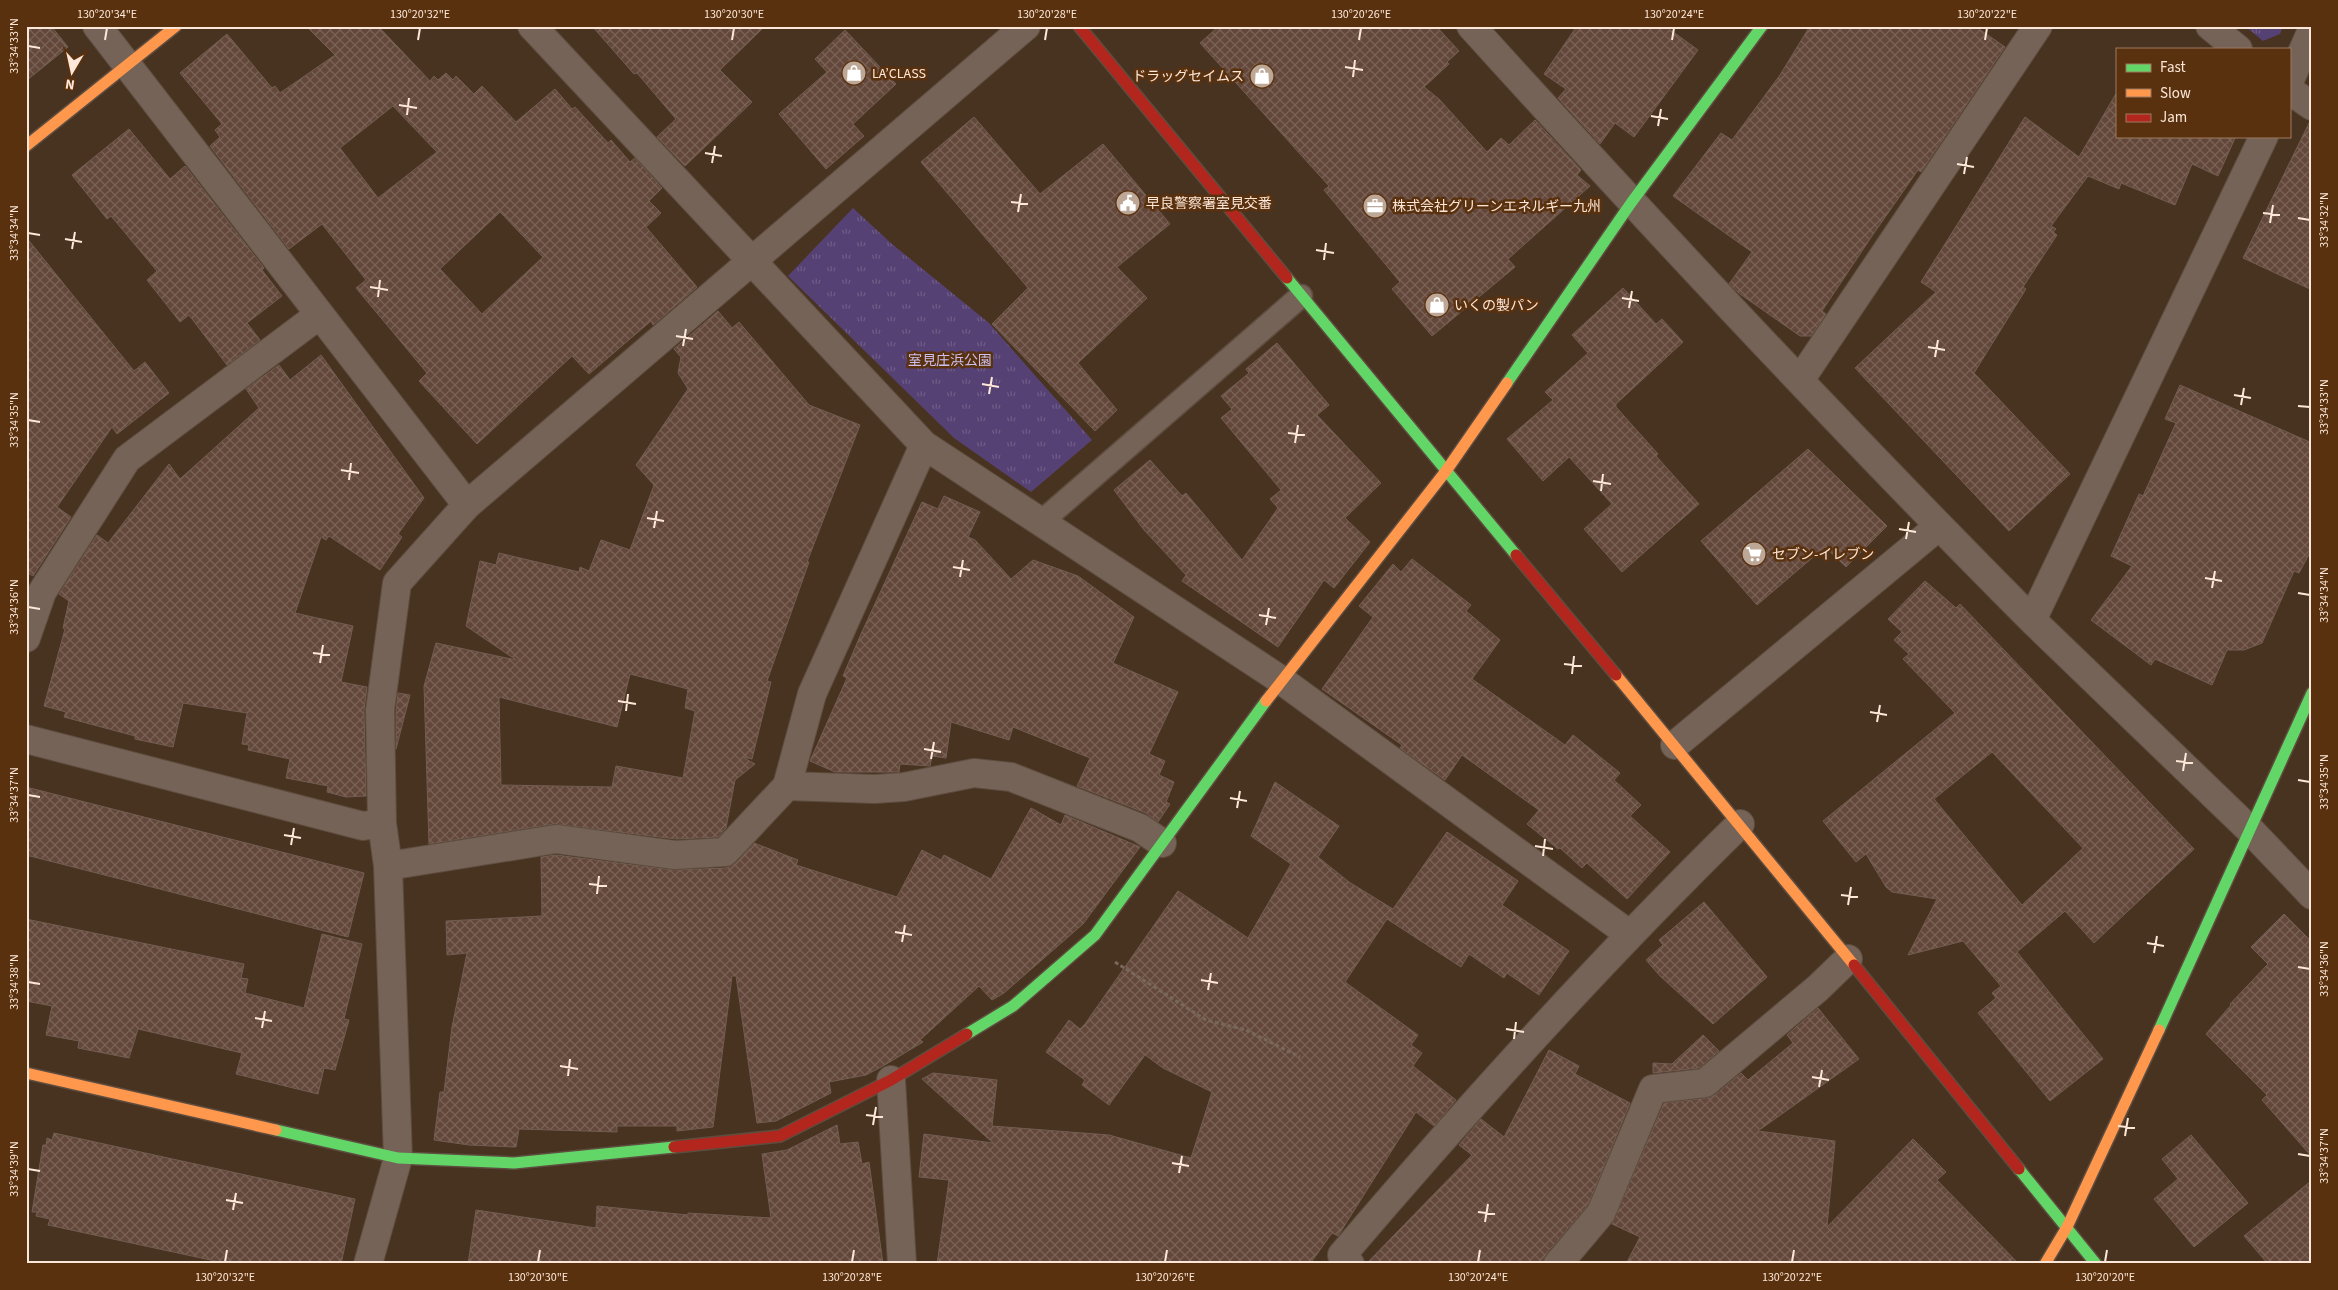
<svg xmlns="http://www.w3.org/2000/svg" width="2338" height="1290" viewBox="0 0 2338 1290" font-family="'Source Sans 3','Noto Sans JP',sans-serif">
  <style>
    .park { fill: url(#park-tufts) }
    .building { fill: url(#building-cross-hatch); stroke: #725d52; fill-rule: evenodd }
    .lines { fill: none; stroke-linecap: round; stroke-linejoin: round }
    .lane-casing { stroke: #5e4d3f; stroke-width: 25 }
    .street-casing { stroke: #5e4d3f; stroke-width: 30 }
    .fast-casing { stroke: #5e4d3f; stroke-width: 14 }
    .slow-casing { stroke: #5e4d3f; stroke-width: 14 }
    .jam-casing { stroke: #5e4d3f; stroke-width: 14 }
    .path { stroke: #78685c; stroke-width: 3; stroke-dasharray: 4 2.5; stroke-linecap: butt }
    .lane { stroke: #746356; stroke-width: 22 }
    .street { stroke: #746356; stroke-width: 28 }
    .fast { stroke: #63d668; stroke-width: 11 }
    .slow { stroke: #ff974d; stroke-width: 11 }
    .jam { stroke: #b3261e; stroke-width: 11 }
    .ticks { fill: none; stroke: #fce7d8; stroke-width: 2 }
    .labels { text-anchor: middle; stroke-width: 5; stroke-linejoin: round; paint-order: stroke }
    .poi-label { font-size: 14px; fill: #fce7d8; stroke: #5a310e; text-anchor: start }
    .park-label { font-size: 14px; fill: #cbbfed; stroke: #5a310e }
    .neatline { fill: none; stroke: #fce7d8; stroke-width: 2 }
    .ticks-label { font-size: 12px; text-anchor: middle; fill: #fce7d8 }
  </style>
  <defs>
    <pattern id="park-tufts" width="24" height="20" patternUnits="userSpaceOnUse" patternTransform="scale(1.25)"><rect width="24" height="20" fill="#564174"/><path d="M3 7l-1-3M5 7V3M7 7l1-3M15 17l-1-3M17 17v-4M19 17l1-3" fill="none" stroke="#6f5c87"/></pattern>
    <pattern id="building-cross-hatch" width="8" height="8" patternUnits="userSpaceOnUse" patternTransform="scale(1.25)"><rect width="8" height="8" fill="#63473a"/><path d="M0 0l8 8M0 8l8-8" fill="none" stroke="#7a6256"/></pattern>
  </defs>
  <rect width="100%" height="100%" fill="#483220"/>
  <path class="park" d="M2245,26H2283L2280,34L2263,41Z
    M853,208L892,244L989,323L1092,440L1031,492L954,438L788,276Z"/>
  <path class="building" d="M26,26H51L68,47L26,81Z
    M306,26H378L430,81L434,76L438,80L446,73L453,80L456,76L474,94L482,86L516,122L555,89L572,109L575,107L608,143L611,140L630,162L635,158L662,188L649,201L661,213L646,227L697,287L653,325L651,321L589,374L572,356L477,444L419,381L427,373L356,288L366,280L322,224L289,249L210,146L220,137L215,130L222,124L180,73L227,34L272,88L275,86L280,93L335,55ZM393,106L437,152L378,198L340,148ZM500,212L543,257L482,314L440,269Z
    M592,26H765L720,70L752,102L685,166L657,137L676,119L637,73L634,74Z
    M1219,26H1436L1459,51L1447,62L1449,64L1424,87L1439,99L1487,152L1501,138L1509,145L1535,120L1581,170L1577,175L1590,186L1508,259L1515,267L1432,336L1392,289L1400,282L1324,190L1329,186L1200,43Z
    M1577,26H1665L1698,50L1634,137L1615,123L1600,144L1558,98L1566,89L1544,74Z
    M1810,26H1975L2005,47L1921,172L1918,170L1872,236L1822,311L1826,314L1811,336H1800L1740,294L1729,284L1752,252L1673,196L1721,133L1732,140L1780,75Z
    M845,30L896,84L853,124L864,136L826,169L779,114L827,72L815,59Z
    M2117,92V136H2236L2218,176L2192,164L2175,205L2121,183L2119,189L2088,176L2051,226L2056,229L2053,232L2057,235L2023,287L2026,289L1974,373L2070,474L2009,531L1855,368L1936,292L1921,282L2025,117L2079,157Z
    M974,117L1040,194L1103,144L1170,224L1117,267L1147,298L1078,363L1117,410L1095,431L992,324L1028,288L921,162Z
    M2310,121H2312V290L2243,258Z
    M129,129L170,179L185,166L264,268L262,270L282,296L247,323L260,340L227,365L189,315L180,322L147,280L157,271L111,216L107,219L72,175Z
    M26,237L134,371L145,362L169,393L117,434L112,427L57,507L71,517L33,576L26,572Z
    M1623,288L1656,324L1662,319L1683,342L1616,404V407L1658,454L1656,456L1699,504L1622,572L1584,529L1612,504L1569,457L1543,481L1507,439L1553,400L1545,392L1588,353L1572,335Z
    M718,311L732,328L739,322L809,405L860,425L807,562H809L767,681L771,682L752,759L742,757L755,764L735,780L726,828L718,837L676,839L554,824L429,844L424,686L436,643L516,660L466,626L480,561L496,565L499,553L579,572L580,567L589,571L601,540L630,550L654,485L636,465L688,389L678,373L681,357L674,349ZM630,674L688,689L685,708L695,711L683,778L616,766L612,787L501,785L499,697L617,727Z
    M1277,343L1329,405L1317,415L1381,483L1345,518L1370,542L1334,588L1324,580L1278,647L1182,581L1186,575L1144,530L1114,490L1150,460L1182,496L1186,493L1242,560L1278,508L1270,499L1281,490L1221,418L1232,409L1221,396L1249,373L1246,369Z
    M321,355L424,498L398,534L402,537L380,570L329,536L326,540L321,537L295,613L353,626L341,682L367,687L364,710L366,796L346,797L327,792L328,786L286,778L290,759L248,750L249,745L242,744L247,713L183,703L173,747L135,739V736L64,717L66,712L44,706L65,629L63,628L69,601L59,594L97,535L108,543L169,464L180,479L259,408L246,389L279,365L290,380Z
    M2180,385L2312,443V549L2299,573L2294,571L2262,643L2244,650H2227L2212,685L2155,659L2151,665L2091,620L2132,566L2111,556L2139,494L2143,496L2176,423L2165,419Z
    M1808,449L1887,526L1846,567L1825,547L1757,605L1701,541Z
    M944,496L980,512L968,537L975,540L1011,579L1033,560L1078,576L1134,617L1113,663L1178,692L1149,754L1165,761L1159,775L1174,782L1166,802L1170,804L1158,822L1146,813L1077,786L1090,758L1013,727L1009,740L951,722L946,758L932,756L930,766L900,764L899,772H835L810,761L847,678L843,676L861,634L922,502L938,509Z
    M1412,559L1471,605L1466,611L1500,640L1472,679L1565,745L1573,735L1620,773L1614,780L1641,805L1630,816L1670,852L1627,899L1587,863L1582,868L1560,848L1558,849L1527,824L1539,810L1462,755L1445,780L1400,748L1402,745L1322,689L1373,617L1359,606L1393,564L1401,572Z
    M1925,581L1956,608L1960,604L2194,849L2094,943L2065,911L2017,952L2103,1059L2050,1101L1978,1013L1996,998L1992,993L2001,986L1963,941L1908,955L1937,899L1892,892L1886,887L1866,854L1856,862L1823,821L1955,713L1903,659L1909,654L1894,640L1902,632L1888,619ZM1992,752L2083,848L2022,905L1934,799Z
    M398,693L410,695L396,749V711Z
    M1275,782L1339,826L1318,857L1349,882L1393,909L1447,832L1518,881L1502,905L1569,951L1539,995L1507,973L1504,978L1469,954L1461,967L1387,919L1345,982L1418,1035L1411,1045L1422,1053L1413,1066L1456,1100L1434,1126L1416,1112L1338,1236L1332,1233L1310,1264H937L949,1180L919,1177L924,1134L993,1143L922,1079L933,1073L997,1080L992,1126L1109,1135L1191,1158L1212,1092L1163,1068L1145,1055L1109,1105L1082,1085L1085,1080L1046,1052L1069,1020L1080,1029L1085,1024L1178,891L1248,938L1291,864L1251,836Z
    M26,787L364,873L348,937L26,855Z
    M1031,808L1061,825L1065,815L1140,847L1083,924L1004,993L992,1000L979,986L920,1040L923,1042L883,1066L866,1075L829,1082L831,1093L776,1121L757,1123L736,976H732L713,1127L677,1131V1126H617V1132L519,1129L516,1147H514L469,1145L434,1140L440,1092H444L452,1027L467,953L447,955L446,921L542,916L541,857L556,855L673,870L726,868L736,863L754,843L798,860L796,865L897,897L922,850L941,860L944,855L991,879Z
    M1704,902L1767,977L1713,1024L1660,976L1646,960L1663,945L1659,940Z
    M2284,914L2312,942V1157L2262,1100L2267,1095L2206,1034L2231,1005L2230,1004L2268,964L2251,947Z
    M26,919L244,964L241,978L248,979L245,993L304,1008L322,934L362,944L344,1019L349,1020L335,1070L324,1068L318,1094L236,1074L242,1053L138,1029L129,1058L78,1048L79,1041L46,1035L52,1006L26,1001Z
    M1818,1008L1859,1059L1758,1131L1835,1141L1827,1227L1913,1139L1946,1172L1937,1180L2019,1264H1626L1640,1237L1612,1224L1664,1103L1707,1098L1715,1095L1741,1073L1748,1080L1793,1043L1787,1035Z
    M1703,1035L1719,1051L1699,1068L1653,1073V1063L1672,1064Z
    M1549,1050L1579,1066L1575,1074L1630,1103L1588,1205L1546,1254L1543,1264H1366L1472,1155L1459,1145L1481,1119L1504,1137Z
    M837,1125L840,1144L858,1142L862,1164L869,1162L883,1264H468L476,1210L596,1228L597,1206L688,1215V1213L771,1218L762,1154L787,1150Z
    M54,1133L355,1199L341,1264H229L48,1225L50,1219L36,1216L37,1212H32L43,1145H46L47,1138L52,1140Z
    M2191,1135L2248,1203L2194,1247L2154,1199L2178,1179L2162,1159Z
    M2312,1180V1264H2268L2244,1236Z"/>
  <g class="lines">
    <defs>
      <path id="lane" d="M1041,522L1301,296"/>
      <path id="street" d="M97,26L467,505
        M532,26L924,445L1281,680L1629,934
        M1471,26C1654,228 1840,427 2032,620L2264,136
        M2210,26L2238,49
        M2289,82L2312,30
        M2289,90L2312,106
        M1800,380L2038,26
        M2032,620L2251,831L2312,895
        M26,638L42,592L127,459L319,315
        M26,739L363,826L382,823
        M1675,745L1939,526
        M787,786L875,789L904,787L974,773L1011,777L1140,828L1162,843
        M388,866L556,839L675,855L725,852L787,786L812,694L924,445
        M891,1080L902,1264
        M368,1264L398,1158L388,866L382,823L380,710L397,583L467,505L1026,26
        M1350,1264L1342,1255C1469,1106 1600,961 1740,824
        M1558,1264L1601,1213L1653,1089L1705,1083L1818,988L1848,959"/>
      <path id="fast" d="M1287,278L1516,555
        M1507,383L1631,203L1762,26
        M2159,1030L2312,693
        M967,1034L1013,1006L1095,935L1266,701
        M276,1130L398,1158L514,1163L674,1147
        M2019,1169L2096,1264"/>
      <path id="slow" d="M26,146L176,26
        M1616,675L1854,965
        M1266,701L1446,471L1507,383
        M26,1073L276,1130
        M2045,1264L2067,1227L2159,1030"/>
      <path id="jam" d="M1079,26L1287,278
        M1516,555L1616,675
        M1854,965L2019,1169
        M674,1147L780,1136L891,1080L967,1034"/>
    </defs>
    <use href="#lane" class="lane-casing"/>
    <use href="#street" class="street-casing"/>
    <use href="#fast" class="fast-casing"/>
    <use href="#slow" class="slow-casing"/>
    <use href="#jam" class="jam-casing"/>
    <path class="path" d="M1115,962L1206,1020L1246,1030L1300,1057"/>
    <use href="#lane" class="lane"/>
    <use href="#street" class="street"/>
    <use href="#fast" class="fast"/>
    <use href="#slow" class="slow"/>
    <use href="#jam" class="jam"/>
  </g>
  <path class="ticks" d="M105,40L107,28M418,40L420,28M732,40L734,28M1045,40L1047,28M1359,40L1361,28M1672,40L1674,28M1985,40L1987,28M28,46L40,48M1345,67L1363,70M1353,77L1355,60M399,105L417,108M407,115L409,98M1651,116L1668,119M1658,126L1661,109M705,153L722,156M712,163L715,146M1957,164L1974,167M1964,174L1967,157M1011,202L1028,204M1018,212L1021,194M2263,213L2280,215M2298,218L2310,220M2270,223L2273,205M28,233L40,235M65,239L82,242M72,249L75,232M1316,250L1334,253M1324,260L1326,243M370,287L388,290M378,297L380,280M1622,298L1639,301M1629,308L1632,291M676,336L693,339M683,346L686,329M1928,347L1945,350M1935,357L1938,340M982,384L999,387M989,394L992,377M2234,395L2251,398M2241,405L2244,388M2298,406L2310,407M28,420L40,422M1288,433L1305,435M1295,443L1298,425M341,470L359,473M349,480L351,463M1593,481L1611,484M1601,491L1603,474M647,518L664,521M654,528L657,511M1899,529L1916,532M1906,539L1909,522M953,567L970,570M960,577L963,560M2205,578L2222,581M2212,588L2215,571M2298,593L2310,595M28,607L40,609M1259,615L1276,618M1266,625L1269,608M313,653L330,655M320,663L323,645M1564,664L1582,666M1572,674L1574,656M618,701L636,704M626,711L628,694M1870,712L1887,715M1877,722L1880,705M924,749L941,752M931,759L934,742M2176,761L2193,763M2183,771L2186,753M2298,780L2310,782M28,795L40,797M1230,798L1247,801M1237,808L1240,791M284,835L301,838M291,845L294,828M1535,846L1553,849M1543,856L1545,839M589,884L607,886M597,894L599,876M1841,895L1858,897M1848,905L1851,887M895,932L912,935M902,942L905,925M2147,943L2164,946M2154,953L2157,936M2298,967L2310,969M1201,980L1218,983M28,982L40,984M1208,990L1211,973M255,1018L272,1021M262,1028L265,1011M1506,1029L1524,1032M1514,1039L1516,1022M560,1066L578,1069M568,1076L570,1059M1812,1077L1829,1080M1819,1087L1822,1070M866,1115L883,1117M873,1125L876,1107M2118,1126L2135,1128M2125,1136L2128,1118M2298,1154L2310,1156M1172,1163L1189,1166M28,1169L40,1171M1179,1173L1182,1156M226,1200L243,1203M233,1210L236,1193M1478,1212L1495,1214M1485,1222L1488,1204M225,1262L227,1250M538,1262L540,1250M852,1262L854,1250M1165,1262L1167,1250M1478,1262L1480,1250M1792,1262L1794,1250M2105,1262L2107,1250"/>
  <defs>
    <symbol id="shop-disc" viewBox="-11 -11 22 22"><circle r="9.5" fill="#bda898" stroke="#5a310e"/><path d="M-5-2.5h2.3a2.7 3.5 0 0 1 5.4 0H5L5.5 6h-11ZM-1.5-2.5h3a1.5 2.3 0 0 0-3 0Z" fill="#fff"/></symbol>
    <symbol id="civic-disc" viewBox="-11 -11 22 22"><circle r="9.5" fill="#bda898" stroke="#5a310e"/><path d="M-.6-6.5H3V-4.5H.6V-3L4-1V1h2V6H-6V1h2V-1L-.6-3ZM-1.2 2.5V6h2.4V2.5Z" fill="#fff"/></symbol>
    <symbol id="office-disc" viewBox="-11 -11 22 22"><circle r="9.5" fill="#bda898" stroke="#5a310e"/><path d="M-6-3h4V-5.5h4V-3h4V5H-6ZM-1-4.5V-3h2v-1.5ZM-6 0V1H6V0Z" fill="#fff"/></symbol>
    <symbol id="supermarket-disc" viewBox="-11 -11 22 22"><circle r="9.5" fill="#bda898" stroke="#5a310e"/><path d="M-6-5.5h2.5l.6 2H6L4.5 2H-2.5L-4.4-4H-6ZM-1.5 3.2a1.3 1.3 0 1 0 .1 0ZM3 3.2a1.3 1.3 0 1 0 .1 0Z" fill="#fff"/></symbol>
  </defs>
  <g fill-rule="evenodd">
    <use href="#shop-disc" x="840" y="59" width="28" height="28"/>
    <use href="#shop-disc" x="1248" y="62" width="28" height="28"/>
    <use href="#civic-disc" x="1114" y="189" width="28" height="28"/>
    <use href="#office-disc" x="1361" y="192" width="28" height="28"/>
    <use href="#shop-disc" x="1423" y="291" width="28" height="28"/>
    <use href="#supermarket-disc" x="1740" y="540" width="28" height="28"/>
  </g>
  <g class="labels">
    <g class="poi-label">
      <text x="872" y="78">LA’CLASS</text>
      <text x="1244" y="81" text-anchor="end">ドラッグセイムス</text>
      <text x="1146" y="208">早良警察署室見交番</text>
      <text x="1392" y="211">株式会社グリーンエネルギー九州</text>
      <text x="1454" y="310">いくの製パン</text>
      <text x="1772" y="559">セブン-イレブン</text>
    </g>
    <g class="park-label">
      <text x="950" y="365">室見庄浜公園</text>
    </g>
  </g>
  <rect width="2338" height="1290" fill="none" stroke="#5a310e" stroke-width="55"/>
  <rect x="2116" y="48" width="175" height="90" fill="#5a310e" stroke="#9b7a5f"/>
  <rect x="2126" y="64" width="25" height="8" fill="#63d668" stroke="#9b7a5f"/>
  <text x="2160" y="72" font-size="15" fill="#fce7d8">Fast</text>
  <rect x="2126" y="89" width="25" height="8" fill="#ff974d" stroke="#9b7a5f"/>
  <text x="2160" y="98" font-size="15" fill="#fce7d8">Slow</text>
  <rect x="2126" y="114" width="25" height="8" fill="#b3261e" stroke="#9b7a5f"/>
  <text x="2160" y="122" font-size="15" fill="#fce7d8">Jam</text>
  <g transform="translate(72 72) rotate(189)" stroke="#5a310e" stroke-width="4" paint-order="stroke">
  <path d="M0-4L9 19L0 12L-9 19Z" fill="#fce7d8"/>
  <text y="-8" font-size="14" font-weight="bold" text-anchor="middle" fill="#fce7d8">N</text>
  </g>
  <rect x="28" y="28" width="2282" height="1234" class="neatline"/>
  <g class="ticks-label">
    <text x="107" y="18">130°20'34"E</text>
    <text x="420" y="18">130°20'32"E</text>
    <text x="734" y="18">130°20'30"E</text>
    <text x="1047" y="18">130°20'28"E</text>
    <text x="1361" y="18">130°20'26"E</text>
    <text x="1674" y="18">130°20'24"E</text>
    <text x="1987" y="18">130°20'22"E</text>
    <text transform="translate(14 46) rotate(-90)" y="4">33°34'33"N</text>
    <text transform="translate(2324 220) rotate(-90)" y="4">33°34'32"N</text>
    <text transform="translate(14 233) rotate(-90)" y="4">33°34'34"N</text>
    <text transform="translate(2324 407) rotate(-90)" y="4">33°34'33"N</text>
    <text transform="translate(14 420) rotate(-90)" y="4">33°34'35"N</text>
    <text transform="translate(2324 595) rotate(-90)" y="4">33°34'34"N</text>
    <text transform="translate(14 607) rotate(-90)" y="4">33°34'36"N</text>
    <text transform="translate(2324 782) rotate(-90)" y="4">33°34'35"N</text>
    <text transform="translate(14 795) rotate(-90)" y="4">33°34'37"N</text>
    <text transform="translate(2324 969) rotate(-90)" y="4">33°34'36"N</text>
    <text transform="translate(14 982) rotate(-90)" y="4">33°34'38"N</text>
    <text transform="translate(2324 1156) rotate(-90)" y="4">33°34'37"N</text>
    <text transform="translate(14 1169) rotate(-90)" y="4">33°34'39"N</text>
    <text x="225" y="1281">130°20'32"E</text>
    <text x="538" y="1281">130°20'30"E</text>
    <text x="852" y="1281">130°20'28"E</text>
    <text x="1165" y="1281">130°20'26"E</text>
    <text x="1478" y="1281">130°20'24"E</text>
    <text x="1792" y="1281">130°20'22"E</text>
    <text x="2105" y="1281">130°20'20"E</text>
  </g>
</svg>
